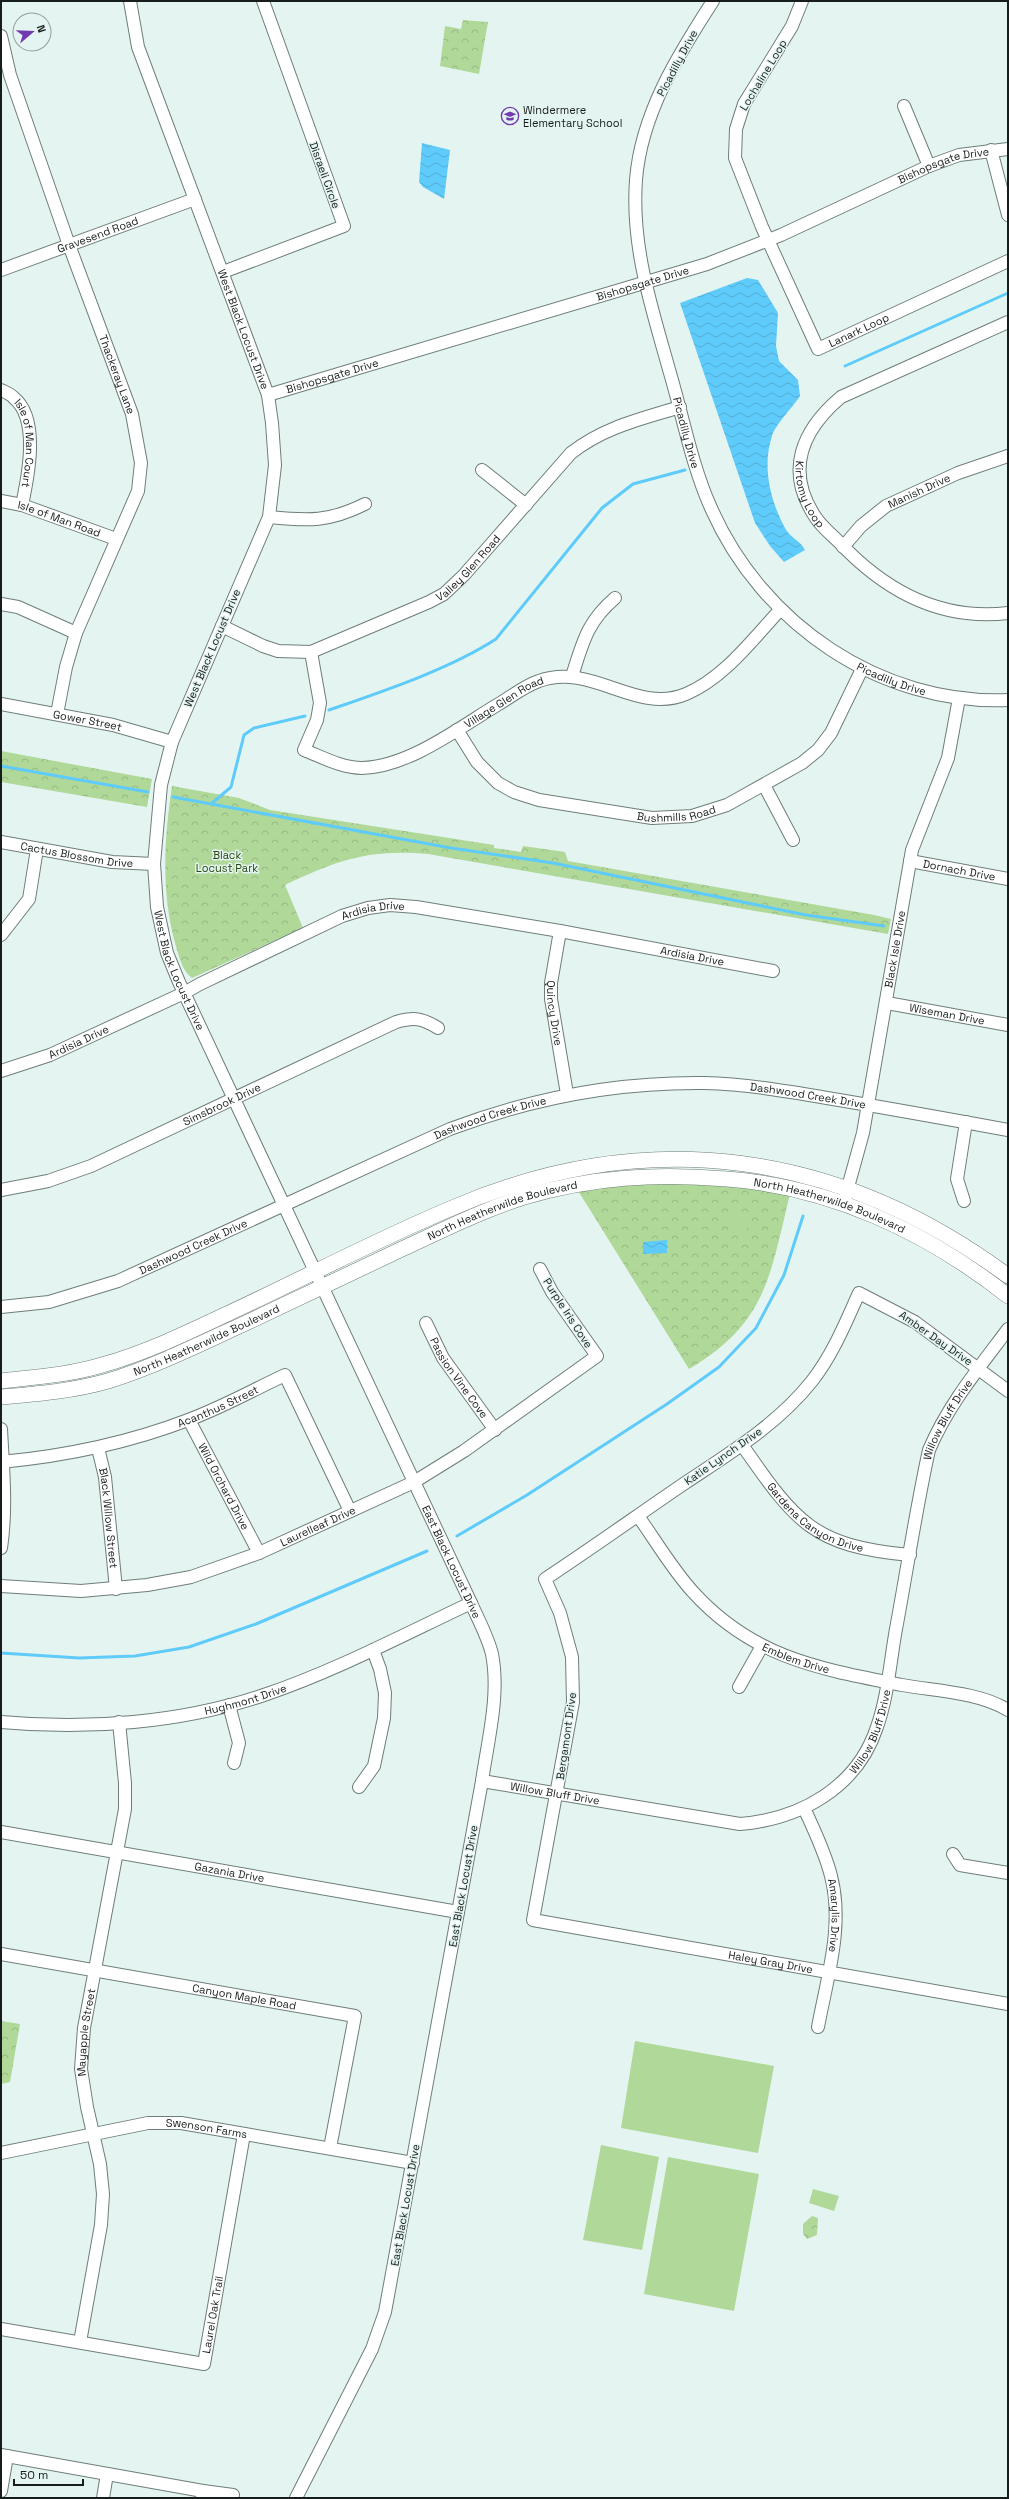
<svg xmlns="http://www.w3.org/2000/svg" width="1009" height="2499" viewBox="0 0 1009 2499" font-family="'Space Grotesk',sans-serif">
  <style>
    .forest { fill: url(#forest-crowns) }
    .pitch { fill: #b0d899 }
    .water { fill: url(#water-waves) }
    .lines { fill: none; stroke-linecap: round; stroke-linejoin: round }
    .stream { stroke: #5fcbfa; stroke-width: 3 }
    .minor-casing { stroke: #6e7d7a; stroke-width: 14 }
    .major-casing { stroke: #6e7d7a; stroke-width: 16 }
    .minor { stroke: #fff; stroke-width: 12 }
    .major { stroke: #fff; stroke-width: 15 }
    .labels { text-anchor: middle; stroke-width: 3; stroke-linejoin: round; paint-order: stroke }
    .street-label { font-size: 11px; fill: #171d1c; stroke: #e4f5f1 }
    .poi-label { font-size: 11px; fill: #171d1c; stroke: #e4f5f1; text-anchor: start }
    .park-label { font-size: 11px; fill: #27460f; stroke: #e4f5f1 }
  </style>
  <defs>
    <pattern id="forest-crowns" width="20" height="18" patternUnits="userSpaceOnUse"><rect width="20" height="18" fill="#b0d899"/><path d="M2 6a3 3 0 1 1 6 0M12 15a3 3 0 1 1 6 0" fill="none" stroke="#97b983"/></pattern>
    <pattern id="water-waves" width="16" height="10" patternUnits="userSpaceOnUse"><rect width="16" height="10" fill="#5fcbfa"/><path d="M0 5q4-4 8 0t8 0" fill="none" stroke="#52aed6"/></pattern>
  </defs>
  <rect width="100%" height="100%" fill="#e4f5f1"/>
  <path class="forest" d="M463,20L488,22L479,74L440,66L445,26L461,29Z
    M1,751L152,779L147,807L1,782Z
    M172,786L239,798L270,810L494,845V848L521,852L523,846L565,852L568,861L874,915L891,919L888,934L428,854C368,849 338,860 285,885L303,928L192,978C181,970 179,955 175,943C161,890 164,840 172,786Z
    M693,1181L790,1194C770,1275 767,1323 689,1369L577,1189L610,1185Z
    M1,2021L20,2024L10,2082L1,2084Z
    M812,2216L818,2218L817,2235L807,2239L803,2234V2224Z"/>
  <path class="pitch" d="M729,1212H747V1234L730,1235Z
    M635,2041L774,2066L758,2153L621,2128Z
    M601,2145L659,2157L642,2250L583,2240Z
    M668,2157L759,2174L734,2311L644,2294Z
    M813,2189L839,2196L834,2211L809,2203Z"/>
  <path class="water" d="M422,143L450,150L444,199L423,187L419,182Z
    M747,278L758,280L778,313L776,346L779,361L798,380L800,396C793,407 775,425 772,436C762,467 770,500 785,528C789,537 800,540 805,550L784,562L770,546L755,523L680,303Z
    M667,1240V1253L643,1254V1242Z"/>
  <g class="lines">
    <path class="stream" d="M845,366L1008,293
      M329,710C381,692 450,669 496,639L602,508L633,484L685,470
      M1,766L148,792
      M173,797L451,848L553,863L806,915L884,926
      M211,804L231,787L244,735L254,728L305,716
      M457,1536L527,1495L667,1404L719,1367L756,1328L784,1275L803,1216
      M1,1653L79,1658L135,1656L189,1647L256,1624L427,1551"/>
    <defs>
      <g id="minor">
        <path id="s1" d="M130,1L138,47L268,395L272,423L275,465L269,517L172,742L161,785L154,864L157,907L167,953L179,982L471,1603C478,1619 488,1637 492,1654C500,1695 488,1739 482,1781L385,2312L372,2349L296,2498"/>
        <path id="s2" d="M713,1C678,55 641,114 636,180C631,248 652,308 670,373C683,417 692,466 711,508C762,624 880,705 1008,700"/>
        <path id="s3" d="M802,1L792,26L744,104L736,129L735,158L762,227L818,349L1008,261"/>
        <path id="s4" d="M1,36L10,75L69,245L132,414L141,463L138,491L76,633L66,667L57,714"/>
        <path d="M904,106L929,166"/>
        <path d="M991,150L1008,215"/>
        <path id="s5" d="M1,270L195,199"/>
        <path d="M223,272L344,226L263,1"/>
        <path id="s6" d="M1008,322L841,397C802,430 784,471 816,518C822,527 832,535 839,542C884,590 940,621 1008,613"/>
        <path id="s7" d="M1,390C5,392 11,394 14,398C40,419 28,477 22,505"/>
        <path id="s8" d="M268,395L707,264L781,235L929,166L959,155L1008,149"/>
        <path d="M482,470L526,505"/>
        <path id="s9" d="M1,501L22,505L116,539"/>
        <path d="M269,517C309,521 329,522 365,504"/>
        <path id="s10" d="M843,547L861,526L886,506L958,473L1008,456"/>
        <path d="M1,604L18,607L76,633"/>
        <path id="s11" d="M222,626L263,646L278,651L311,652L429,602L444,594L464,575L571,453C604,427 641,419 680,407"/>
        <path id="s12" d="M311,652L320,703L317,720L304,750C322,757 342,768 362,768C408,767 459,728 497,705C511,697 524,686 539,681C592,662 636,715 686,694C724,678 752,640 780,610"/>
        <path d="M572,676C583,642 587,622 615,598"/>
        <path id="s13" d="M1,704L113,725L172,742"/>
        <path id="s14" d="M457,730L477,762L498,783L514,792L539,800L652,818L692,816L727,805L802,763L818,750L831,733L862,669"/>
        <path d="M764,785L793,840"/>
        <path id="s15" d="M1,842L112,862L154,864"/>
        <path id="s16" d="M910,861L1008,879"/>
        <path id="s17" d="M560,931L551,983V999L567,1094"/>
        <path d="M1,935L29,899L37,849"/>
        <path id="s18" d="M887,1003L1008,1025"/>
        <path id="s19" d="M1,1071L50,1055L184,993L200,984L342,916L368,908L390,905L416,907L560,931L773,971"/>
        <path id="s20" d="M1,1190L48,1181L91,1166L396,1022C414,1017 422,1018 438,1028"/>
        <path id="s21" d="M845,1198L863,1133L912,850L948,758L959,698"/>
        <path d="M964,1201L957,1179L966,1122"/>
        <path id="s22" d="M1,1307L49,1302L118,1281L450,1129C532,1098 617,1082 704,1083C745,1084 786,1091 827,1098C887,1108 948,1119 1008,1130"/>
        <path id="s23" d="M426,1323L443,1358L495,1430"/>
        <path id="s24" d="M1008,1391L915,1322L859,1293C845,1324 833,1354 812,1381C778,1424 730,1453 685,1483C638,1515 592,1548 545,1579L560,1613L572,1657L573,1702L533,1920L1008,2004"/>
        <path id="s25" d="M189,1420L259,1553"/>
        <path d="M1,1429C3,1468 7,1508 1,1548"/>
        <path id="s26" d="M742,1445C796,1522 812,1546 910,1555"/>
        <path id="s27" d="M98,1448L105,1477L116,1589"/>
        <path id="s28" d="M1,1462C65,1456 128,1443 188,1420C221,1408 253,1390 285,1375L350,1511"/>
        <path id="s29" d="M638,1516C656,1541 672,1569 693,1592C753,1658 820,1669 902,1685C936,1691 978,1692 1008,1710"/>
        <path id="s30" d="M1,1586L81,1591L147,1585L191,1577L259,1553L414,1482L464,1451L597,1356L552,1292L540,1269"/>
        <path d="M739,1687L762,1646"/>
        <path d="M229,1705L239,1743L234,1763"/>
        <path id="s31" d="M1,1722C87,1730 181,1723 264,1695C335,1671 403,1635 471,1603"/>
        <path id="s32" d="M482,1781L740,1824C800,1819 857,1788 877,1727C888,1696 890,1662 896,1629C907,1570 916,1509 929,1450C948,1405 979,1368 1008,1329"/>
        <path d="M359,1787L374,1766L384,1718L385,1693L380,1669L373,1650"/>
        <path id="s33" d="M804,1808C814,1830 825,1852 831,1876C844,1926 827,1978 818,2027"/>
        <path id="s34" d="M1,1832L458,1912"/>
        <path d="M953,1854L960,1865L1008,1873"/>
        <path id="s35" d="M1,1954L355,2016L330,2148"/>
        <path id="s36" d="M1,2153L148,2123H181L413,2163"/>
        <path id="s37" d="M1,2329L204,2364L244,2134"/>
        <path id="s38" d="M80,2342L101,2225L103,2194L100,2164L87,2107L81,2069L84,2028L125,1809V1783L119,1722"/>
        <path d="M1,2455L203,2491L202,2498"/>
        <path d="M1,2491L7,2456"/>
        <path d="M203,2491L233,2495"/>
        <path d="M103,2498L107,2474"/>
      </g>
      <g id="major">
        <path d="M1,1381C35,1377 69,1375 102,1365C145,1353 187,1333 227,1314C302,1279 376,1240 452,1208C647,1124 838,1150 1008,1276"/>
        <path id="s39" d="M1,1397C37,1394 73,1391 108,1381C156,1366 202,1343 248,1322C300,1297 352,1273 404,1248C443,1230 483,1210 524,1197C592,1177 657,1173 727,1179C831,1187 927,1232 1008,1296"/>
      </g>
    </defs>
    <use href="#minor" class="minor-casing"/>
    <use href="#major" class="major-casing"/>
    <use href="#minor" class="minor"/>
    <use href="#major" class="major"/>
  </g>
  <defs>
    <symbol id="school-ring" viewBox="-11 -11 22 22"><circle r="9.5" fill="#e4f5f1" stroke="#713ab1" stroke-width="1.5"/><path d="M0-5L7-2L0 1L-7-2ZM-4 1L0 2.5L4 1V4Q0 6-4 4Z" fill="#713ab1"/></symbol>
  </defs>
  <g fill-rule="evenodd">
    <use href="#school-ring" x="500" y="106" width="20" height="20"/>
  </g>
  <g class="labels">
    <g class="street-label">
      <text transform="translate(677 63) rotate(-62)" y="4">Picadilly Drive</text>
      <text transform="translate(763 75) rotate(-59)" y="4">Lochaline Loop</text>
      <text dy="4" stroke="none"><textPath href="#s8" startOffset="715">Bishopsgate Drive</textPath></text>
      <text transform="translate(325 175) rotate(70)" y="4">Disraeli Circle</text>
      <text dy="4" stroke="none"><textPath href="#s5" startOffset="103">Gravesend Road</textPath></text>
      <text dy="4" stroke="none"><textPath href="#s8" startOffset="391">Bishopsgate Drive</textPath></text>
      <text dy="4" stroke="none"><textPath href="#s1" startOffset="348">West Black Locust Drive</textPath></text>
      <text dy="4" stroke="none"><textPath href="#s3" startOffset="427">Lanark Loop</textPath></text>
      <text dy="4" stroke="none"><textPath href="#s4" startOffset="358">Thackeray Lane</textPath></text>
      <text dy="4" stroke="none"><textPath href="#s8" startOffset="67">Bishopsgate Drive</textPath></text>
      <text dy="4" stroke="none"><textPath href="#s2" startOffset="456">Picadilly Drive</textPath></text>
      <text dy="4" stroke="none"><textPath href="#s7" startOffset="64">Isle of Man Court</textPath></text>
      <text dy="4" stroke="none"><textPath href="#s10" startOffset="96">Manish Drive</textPath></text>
      <text dy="4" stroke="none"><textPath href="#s6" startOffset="296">Kirtomy Loop</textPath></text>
      <text dy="4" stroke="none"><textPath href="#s9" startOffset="61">Isle of Man Road</textPath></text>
      <text dy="4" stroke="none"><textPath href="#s11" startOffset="275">Valley Glen Road</textPath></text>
      <text transform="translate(212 648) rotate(-67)" y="4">West Black Locust Drive</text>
      <text dy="4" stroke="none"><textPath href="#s2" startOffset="791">Picadilly Drive</textPath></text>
      <text dy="4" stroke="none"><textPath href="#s12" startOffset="321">Village Glen Road</textPath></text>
      <text dy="4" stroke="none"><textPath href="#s13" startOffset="88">Gower Street</textPath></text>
      <text dy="4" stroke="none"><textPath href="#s14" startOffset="251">Bushmills Road</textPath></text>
      <text dy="4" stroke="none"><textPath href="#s15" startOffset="77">Cactus Blossom Drive</textPath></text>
      <text dy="4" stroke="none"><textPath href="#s16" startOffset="50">Dornach Drive</textPath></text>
      <text dy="4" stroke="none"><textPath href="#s19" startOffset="407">Ardisia Drive</textPath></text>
      <text dy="4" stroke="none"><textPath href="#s21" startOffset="254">Black Isle Drive</textPath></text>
      <text dy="4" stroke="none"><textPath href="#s19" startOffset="731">Ardisia Drive</textPath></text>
      <text dy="4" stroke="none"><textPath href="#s1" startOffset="1020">West Black Locust Drive</textPath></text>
      <text dy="4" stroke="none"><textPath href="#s17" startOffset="83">Quincy Drive</textPath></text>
      <text dy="4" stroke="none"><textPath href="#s18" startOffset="61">Wiseman Drive</textPath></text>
      <text dy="4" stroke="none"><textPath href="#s19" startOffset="83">Ardisia Drive</textPath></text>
      <text dy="4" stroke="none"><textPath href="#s22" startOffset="850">Dashwood Creek Drive</textPath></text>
      <text dy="4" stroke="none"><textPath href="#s20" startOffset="238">Simsbrook Drive</textPath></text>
      <text dy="4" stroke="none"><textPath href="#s22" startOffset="527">Dashwood Creek Drive</textPath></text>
      <text dy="4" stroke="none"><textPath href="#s39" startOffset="875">North Heatherwilde Boulevard</textPath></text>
      <text dy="4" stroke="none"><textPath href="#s39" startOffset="539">North Heatherwilde Boulevard</textPath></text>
      <text dy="4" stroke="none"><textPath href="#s22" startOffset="203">Dashwood Creek Drive</textPath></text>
      <text transform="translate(568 1313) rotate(57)" y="4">Purple Iris Cove</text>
      <text transform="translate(936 1338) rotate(35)" y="4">Amber Day Drive</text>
      <text dy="4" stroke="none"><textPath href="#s39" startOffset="215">North Heatherwilde Boulevard</textPath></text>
      <text dy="4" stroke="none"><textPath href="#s23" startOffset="64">Passion Vine Cove</textPath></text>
      <text dy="4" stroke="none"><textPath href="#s28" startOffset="225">Acanthus Street</textPath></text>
      <text dy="4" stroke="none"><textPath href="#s32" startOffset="757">Willow Bluff Drive</textPath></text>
      <text transform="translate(723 1456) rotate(-35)" y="4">Katie Lynch Drive</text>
      <text dy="4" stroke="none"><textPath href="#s25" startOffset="75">Wild Orchard Drive</textPath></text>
      <text dy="4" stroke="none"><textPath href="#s26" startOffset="106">Gardena Canyon Drive</textPath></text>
      <text dy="4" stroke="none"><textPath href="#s27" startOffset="71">Black Willow Street</textPath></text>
      <text dy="4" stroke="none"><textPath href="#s30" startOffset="328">Laurelleaf Drive</textPath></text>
      <text dy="4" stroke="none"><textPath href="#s1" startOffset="1672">East Black Locust Drive</textPath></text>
      <text dy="4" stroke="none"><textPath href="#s29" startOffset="218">Emblem Drive</textPath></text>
      <text dy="4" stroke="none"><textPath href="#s31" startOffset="247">Hughmont Drive</textPath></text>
      <text dy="4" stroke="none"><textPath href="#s32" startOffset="433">Willow Bluff Drive</textPath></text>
      <text transform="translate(566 1736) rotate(-82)" y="4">Bergamont Drive</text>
      <text dy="4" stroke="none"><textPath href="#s32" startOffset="74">Willow Bluff Drive</textPath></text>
      <text dy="4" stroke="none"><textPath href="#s34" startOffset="232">Gazania Drive</textPath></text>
      <text transform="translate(463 1886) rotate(-80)" y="4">East Black Locust Drive</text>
      <text dy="4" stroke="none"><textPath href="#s33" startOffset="113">Amarylis Drive</textPath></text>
      <text dy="4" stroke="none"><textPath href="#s24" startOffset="1203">Haley Gray Drive</textPath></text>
      <text dy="4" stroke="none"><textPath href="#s35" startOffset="247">Canyon Maple Road</textPath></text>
      <text dy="4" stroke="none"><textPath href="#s38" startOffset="314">Mayapple Street</textPath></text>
      <text dy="4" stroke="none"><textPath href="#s36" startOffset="209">Swenson Farms</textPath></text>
      <text transform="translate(405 2205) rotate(-80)" y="4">East Black Locust Drive</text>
      <text dy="4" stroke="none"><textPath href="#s37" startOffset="256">Laurel Oak Trail</textPath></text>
    </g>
    <g class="poi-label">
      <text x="523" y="114">Windermere<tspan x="523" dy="13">Elementary School</tspan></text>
    </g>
    <g class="park-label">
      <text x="227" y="859">Black<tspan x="227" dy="13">Locust Park</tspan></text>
    </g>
  </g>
  <rect width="1009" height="2499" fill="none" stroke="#171d1c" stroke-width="4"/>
  <g transform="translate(32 32) rotate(71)"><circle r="19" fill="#e4f5f1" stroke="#929f9c"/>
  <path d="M0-3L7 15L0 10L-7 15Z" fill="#713ab1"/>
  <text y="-6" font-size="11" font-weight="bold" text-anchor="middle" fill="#171d1c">N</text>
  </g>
  <path d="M14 2479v6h69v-6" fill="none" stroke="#171d1c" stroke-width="2"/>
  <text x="20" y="2479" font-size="12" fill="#171d1c" stroke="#e4f5f1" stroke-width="3" paint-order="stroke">50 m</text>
</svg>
